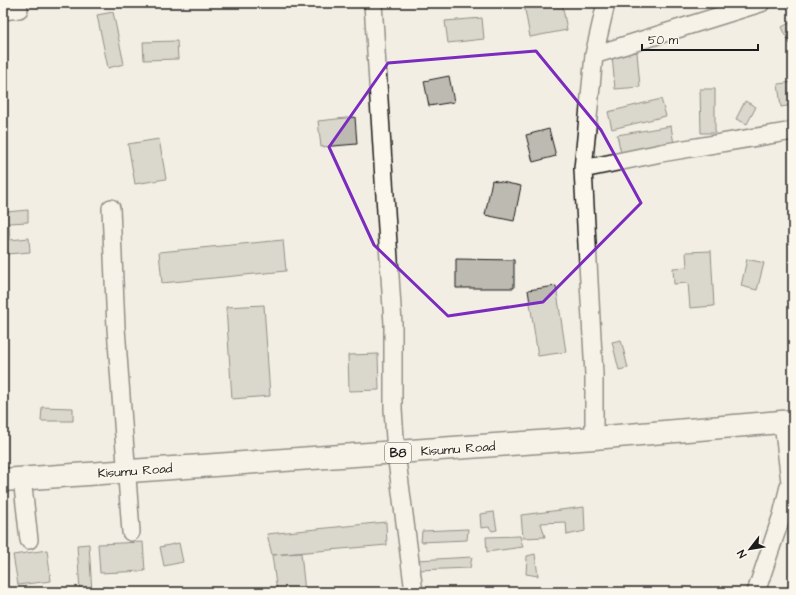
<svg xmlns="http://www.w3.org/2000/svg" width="796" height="595" viewBox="0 0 796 595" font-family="'Architects Daughter',sans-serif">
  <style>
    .building { fill: #bdbab1; stroke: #1c1c1c }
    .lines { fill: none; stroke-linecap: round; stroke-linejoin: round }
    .minor-casing { stroke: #1c1c1c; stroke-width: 20 }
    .trunk-casing { stroke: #1c1c1c; stroke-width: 25 }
    .minor { stroke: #fbf7ec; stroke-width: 17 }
    .trunk { stroke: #fbf7ec; stroke-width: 22 }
    .marked { fill: none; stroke: #7b2cbf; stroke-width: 3; stroke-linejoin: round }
    .labels { text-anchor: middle; stroke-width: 3; stroke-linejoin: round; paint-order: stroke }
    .shield { fill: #fbf7ec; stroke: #5f5e5a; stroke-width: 1 }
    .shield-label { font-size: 12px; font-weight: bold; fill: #1c1c1c }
    .street-label { font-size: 13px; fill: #1c1c1c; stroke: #fbf7ec }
  </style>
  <rect width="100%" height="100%" fill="#f2eee4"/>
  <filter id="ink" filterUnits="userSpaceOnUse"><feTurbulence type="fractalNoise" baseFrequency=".025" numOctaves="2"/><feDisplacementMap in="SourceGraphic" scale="8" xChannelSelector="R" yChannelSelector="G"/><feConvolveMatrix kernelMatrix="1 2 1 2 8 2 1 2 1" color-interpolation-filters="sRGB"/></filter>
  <g filter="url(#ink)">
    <path class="building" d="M528,3H562L567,30L530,37L524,4Z
      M113,12L124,64L108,68L97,15Z
      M482,18L484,39L448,43L445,21Z
      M791,22L793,27V42L790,44L782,27Z
      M177,41L178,59L144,60L143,42Z
      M637,52L640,87L615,89L612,55Z
      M449,76L454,102L429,106L424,81Z
      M793,82V105L781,107L778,84Z
      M700,89H715V133H701Z
      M661,99L666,116L612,129L608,112Z
      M745,101L756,107L747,124L736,119Z
      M355,117L357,144L321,147L318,121Z
      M671,126L674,144L621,153L617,135Z
      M549,129L556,156L533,162L526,135Z
      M159,139L166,179L135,184L128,144Z
      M492,180L521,186L514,221L485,215Z
      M3,205H6V212L28,210V222L9,223L10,240L29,238L30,252L8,254V252H3Z
      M283,240L286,271L162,283L159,252Z
      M711,251L714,306L690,308L688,283L674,284L673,268L687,267L686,252Z
      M456,259L514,260V288H456Z
      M747,259L764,263L757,290L741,286Z
      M556,286L566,352L538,356L528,290Z
      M264,305L270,396L232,399L226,307Z
      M621,340L628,368L619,370L612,342Z
      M378,354L379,390L349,391L348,355Z
      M42,407L73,408V421H41Z
      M584,507L585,531L567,535L566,522L541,523L545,537L523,538L521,515Z
      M494,512L497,530L492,531L489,527L481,528L480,514Z
      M386,522L387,545L272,555L267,534Z
      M468,529L467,540L421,542L422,531Z
      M520,536L523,547L487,552L486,537Z
      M143,542L145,571L100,573L98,544Z
      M179,543L183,562L164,566L160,547Z
      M89,544L92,592H80L77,545Z
      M47,550L51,581L18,585L13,555Z
      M301,553L305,592H277L272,555Z
      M535,554L538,576L526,574L527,556Z
      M472,557L470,568L417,570V560Z"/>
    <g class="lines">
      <defs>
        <path id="minor" d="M373,3L393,324V409L396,453L414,592
          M3,11L19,9
          M594,55L761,3
          M583,169L661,153L793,131
          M111,208L116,328L131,532
          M594,438V375L583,169L594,55L606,3
          M22,478L29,540
          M756,592L782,515L790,482L783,422"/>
        <path id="trunk" d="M3,480L594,438L793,421"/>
      </defs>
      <use href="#minor" class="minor-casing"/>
      <use href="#trunk" class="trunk-casing"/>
      <use href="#minor" class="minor"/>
      <use href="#trunk" class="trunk"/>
    </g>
  </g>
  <path d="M0 0H796V595H0ZM536,51L601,130L641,203L543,302L448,316L374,245L329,147L388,63Z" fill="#f2eee4" fill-opacity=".55" fill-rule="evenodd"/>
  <path class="marked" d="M536,51L601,130L641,203L543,302L448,316L374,245L329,147L388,63Z"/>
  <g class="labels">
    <rect class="shield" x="385" y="443" width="26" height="20" rx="3"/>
    <g class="shield-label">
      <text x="398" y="457">B8</text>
    </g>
    <g class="street-label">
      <text transform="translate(458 448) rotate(-4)" y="5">Kisumu Road</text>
      <text transform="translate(135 470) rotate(-4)" y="5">Kisumu Road</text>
    </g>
  </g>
  <rect width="796" height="595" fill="none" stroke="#fbf7ec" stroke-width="16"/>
  <rect x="8" y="8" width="780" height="579" fill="none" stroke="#1c1c1c" stroke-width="1.5" filter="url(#ink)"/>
  <g transform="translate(750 549) rotate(239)" stroke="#fbf7ec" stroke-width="3" paint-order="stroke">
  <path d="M0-3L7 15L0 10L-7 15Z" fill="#1c1c1c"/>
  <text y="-6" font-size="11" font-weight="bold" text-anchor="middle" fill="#1c1c1c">N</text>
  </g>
  <path d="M642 44v6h116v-6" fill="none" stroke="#1c1c1c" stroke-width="2"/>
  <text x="648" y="44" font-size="12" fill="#1c1c1c" stroke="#fbf7ec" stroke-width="3" paint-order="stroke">50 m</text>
</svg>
